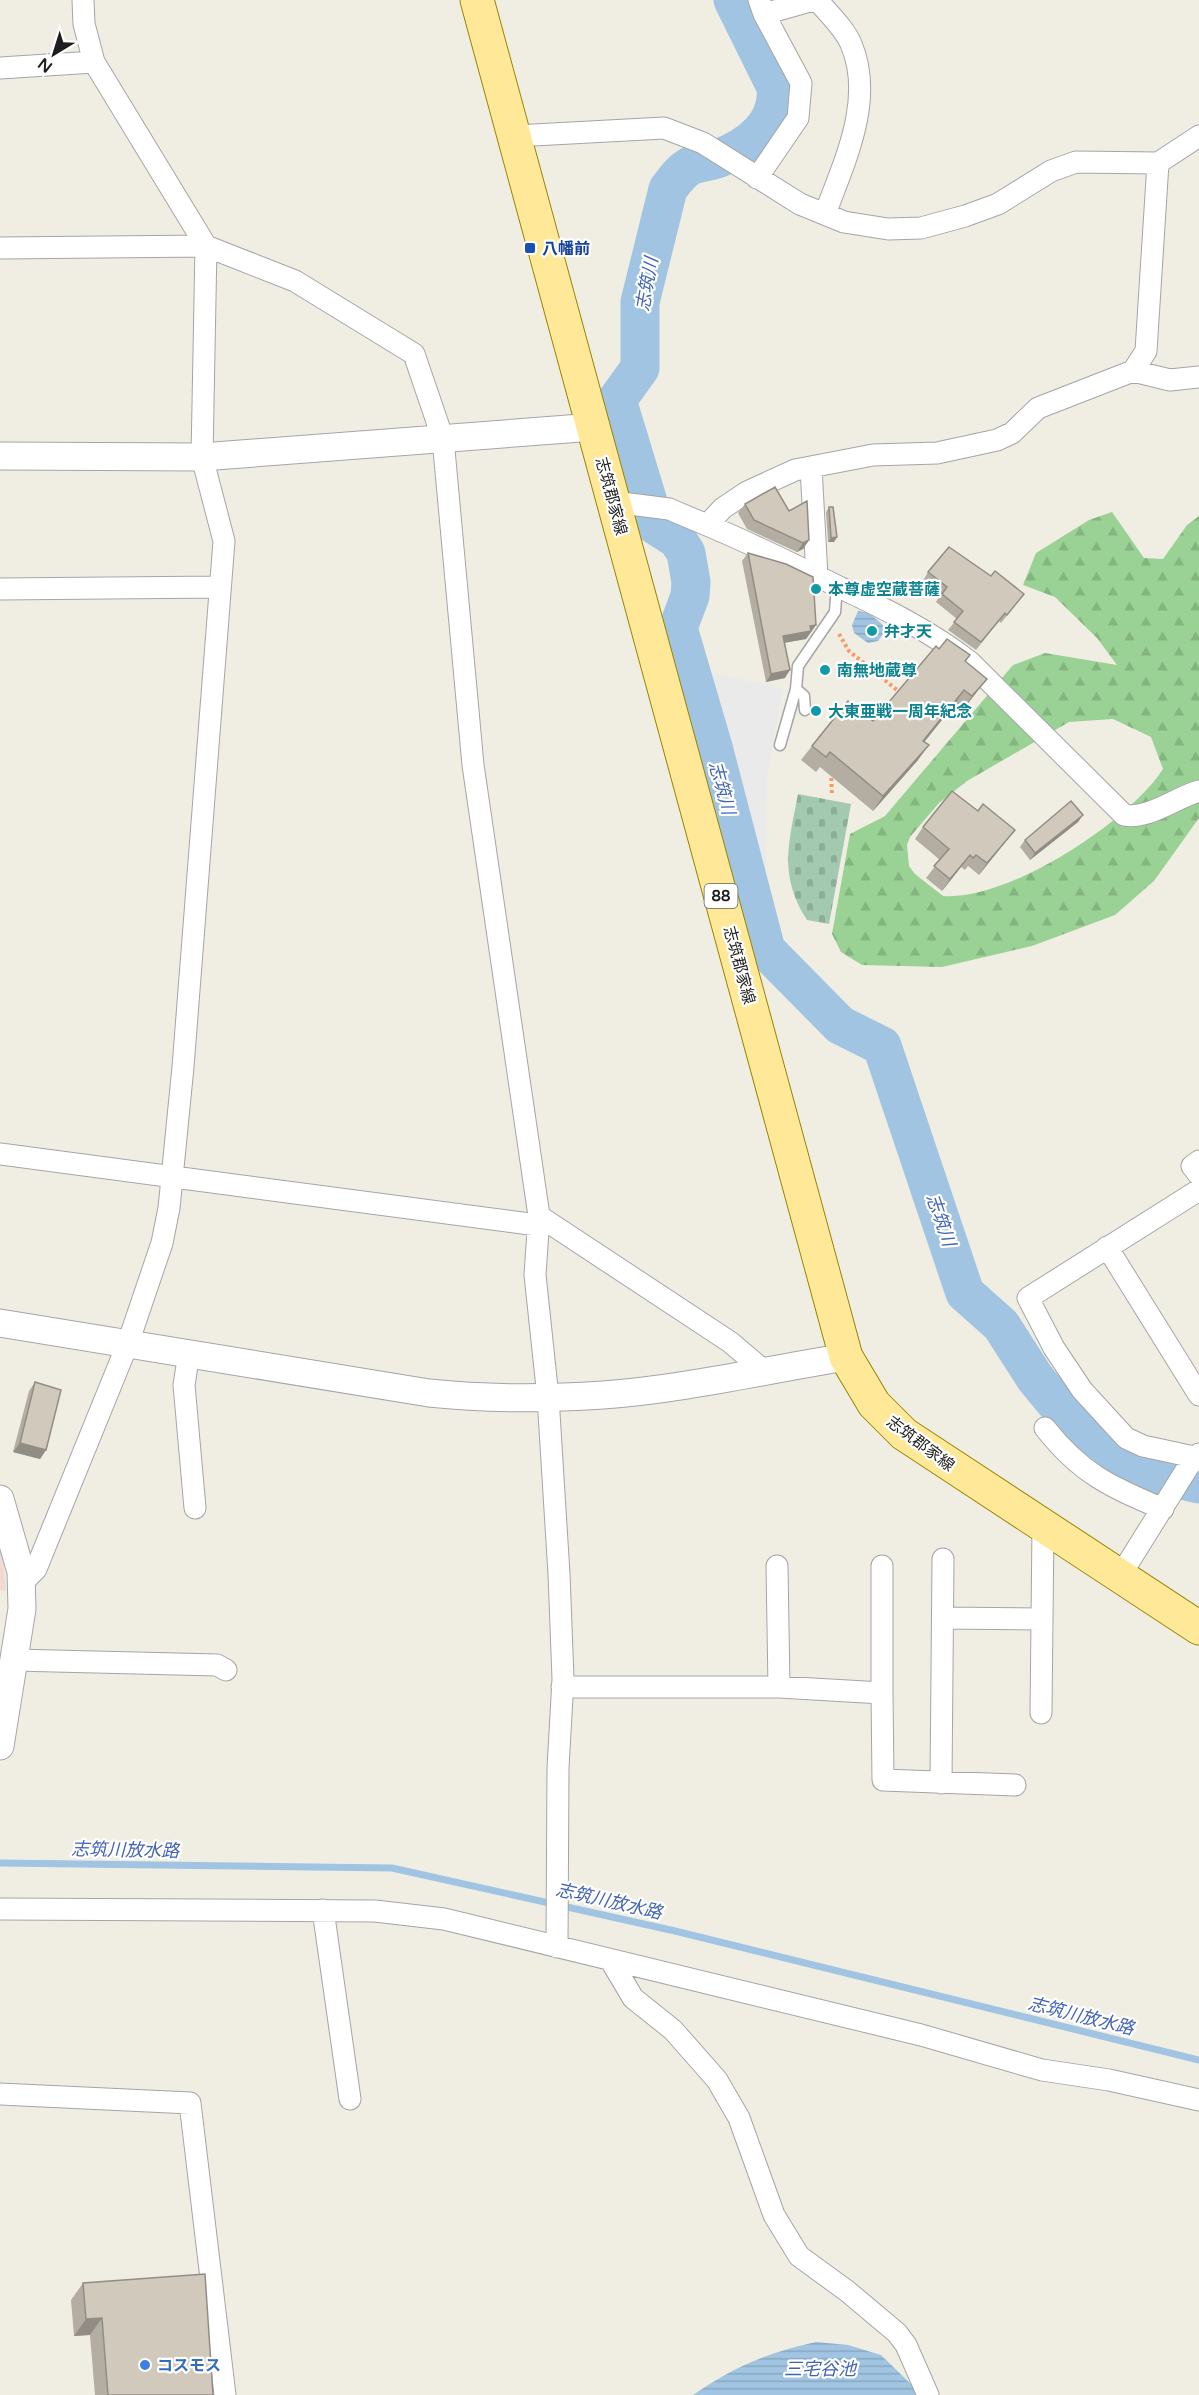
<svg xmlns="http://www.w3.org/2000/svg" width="1199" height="2395" viewBox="0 0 1199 2395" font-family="'Varela Round','Noto Sans JP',sans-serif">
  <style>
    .commercial { fill: #f2d9d1 }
    .forest { fill: url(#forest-firs); fill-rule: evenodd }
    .cemetery { fill: url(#cemetery-stones) }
    .parking { fill: #eaeaea }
    .water { fill: url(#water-rules) }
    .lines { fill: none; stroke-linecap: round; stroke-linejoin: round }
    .stream { stroke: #a0c4e1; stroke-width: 7 }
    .river { stroke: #a0c4e1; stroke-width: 39 }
    .service-casing { stroke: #a5a5a5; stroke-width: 13 }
    .minor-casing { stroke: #a5a5a5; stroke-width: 23 }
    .tertiary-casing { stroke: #a5a5a5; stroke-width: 29 }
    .primary-casing { stroke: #988600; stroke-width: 35 }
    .path { stroke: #ff9665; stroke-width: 4; stroke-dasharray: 3 3; stroke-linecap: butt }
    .service { stroke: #fff; stroke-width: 10 }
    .minor { stroke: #fff; stroke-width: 21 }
    .tertiary { stroke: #fff; stroke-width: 27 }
    .primary { stroke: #ffe999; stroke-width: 33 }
    .wall { fill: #b3ada2 }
    .shaded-wall { fill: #928d84 }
    .building { fill: #d0c9bc; stroke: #928d84; stroke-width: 1.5 }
    .transit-dot { fill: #1a4fb4; stroke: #fff; stroke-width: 2 }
    .culture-dot { fill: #0f9aa8; stroke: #fff; stroke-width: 2 }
    .shop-dot { fill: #3f7fe0; stroke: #fff; stroke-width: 2 }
    .labels { text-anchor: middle; stroke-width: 4.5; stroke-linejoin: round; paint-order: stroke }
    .shield { fill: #fff; stroke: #626262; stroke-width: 1.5 }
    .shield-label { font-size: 15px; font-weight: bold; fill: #1e1e1e }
    .transit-label { font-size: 16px; font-weight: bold; fill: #164399; stroke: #fff; text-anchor: start }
    .street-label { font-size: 16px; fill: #1e1e1e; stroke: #fff }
    .culture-label { font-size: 16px; font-weight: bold; fill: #0d838f; stroke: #fff; text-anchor: start }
    .shop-label { font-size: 16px; font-weight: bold; fill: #366cbe; stroke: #fff; text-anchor: start }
    .water-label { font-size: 18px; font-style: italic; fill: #4364b5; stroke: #fff }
  </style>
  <defs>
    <pattern id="forest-firs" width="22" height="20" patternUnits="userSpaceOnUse" patternTransform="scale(1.5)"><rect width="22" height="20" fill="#9ad295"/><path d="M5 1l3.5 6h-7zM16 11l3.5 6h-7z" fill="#84b480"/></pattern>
    <pattern id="cemetery-stones" width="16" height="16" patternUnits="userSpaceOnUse" patternTransform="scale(1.5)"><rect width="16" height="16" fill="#a3cab1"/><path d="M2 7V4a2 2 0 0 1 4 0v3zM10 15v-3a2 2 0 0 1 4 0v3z" fill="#8cad98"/></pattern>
    <pattern id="water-rules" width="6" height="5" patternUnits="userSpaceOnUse" patternTransform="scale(1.5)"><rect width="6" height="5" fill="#a0c4e1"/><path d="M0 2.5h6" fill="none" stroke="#89a8c1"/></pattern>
  </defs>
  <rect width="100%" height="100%" fill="#f0eee3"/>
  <path class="commercial" d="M0,1547L3,1557L6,1591L0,1590Z"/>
  <path class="forest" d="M1112,512L1144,558L1163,559L1187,525L1199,516V818L1154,881L1115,915L1032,946L942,967L862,965L841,952L832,934L850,834L885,816L1013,665L1045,653L1117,665L1097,638L1055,597L1023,585L1036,553L1089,520ZM1113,719L1151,737L1163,769C1129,822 1008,901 943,896L915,874L909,866L907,845L910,837L939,803L967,781L1069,722Z"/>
  <path class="cemetery" d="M798,794L851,804L829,924L807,920C778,875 789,842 798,794Z"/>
  <path class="parking" d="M711,673L783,688L767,776L766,877Z"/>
  <path class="water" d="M858,611L869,613L883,625L884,633L878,641L868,643L854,633L852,625Z
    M816,2342L848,2345L881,2355L915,2388L918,2395H693C735,2366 767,2353 816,2342Z"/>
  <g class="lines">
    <path class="stream" d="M0,1863L392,1868L675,1931L1199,2060"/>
    <path class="river" d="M733,0L776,87C780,124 749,147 717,159C708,162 699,162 690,166C680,172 675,180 668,189L640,302V368L617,400L655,525L677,539L686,553L691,582L690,596L678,628L713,747L766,950L840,1025L882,1046L965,1293L1001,1325L1035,1378L1093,1448L1108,1461L1134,1470L1199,1484"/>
    <defs>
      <path id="service" d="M796,689L804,696L805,710
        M780,745L796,689L798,666L835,612L837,586"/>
      <path id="minor" d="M817,0C828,13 845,29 851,44C875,100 844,162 825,214
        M764,14L814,0
        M0,68L94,62
        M515,136L664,128L703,143L800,204L844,222L888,229L921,228L965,216L998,204L1051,171L1076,162L1158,163L1199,136
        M1158,163L1146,351L1133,371L1038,408L1012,433L997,440L937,453L873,455L795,470L747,492L723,508L707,525C752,544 795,565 839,587C885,609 929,630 970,662L1124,815C1148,820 1177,797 1199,791
        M757,178L798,118L801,83L764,14L759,0
        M0,248L206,246L295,281L414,354L443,439L473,765L539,1216L535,1275L548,1397L559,1574L563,1679L558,1768L557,1947
        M1133,371L1170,380L1199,377
        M811,467L817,576
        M614,502L669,509L707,525
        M0,589L220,587
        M0,1154L537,1225
        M1199,1161L1192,1166L1199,1175
        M539,1216L730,1342L763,1370
        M1107,1247L1199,1395
        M189,1353L184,1385L195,1508
        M1045,1428C1081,1474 1111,1487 1163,1509
        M1194,1457L1143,1446L1126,1438L1082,1390L1054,1348L1028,1298L1199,1190
        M777,1566L779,1687
        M1120,1576L1188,1467L1199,1454
        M21,1584L36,1569L128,1343L162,1243L169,1208L183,1067L224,541L202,457L206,246L94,62L84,24L83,0
        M943,1618L1042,1619
        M14,1660L217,1665L226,1670
        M562,1687H779L882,1693V1566
        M882,1693L883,1780L1015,1785
        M1041,1713L1043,1526
        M941,1783L943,1559
        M0,1909L375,1911L444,1919L921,2035L1042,2070L1109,2080L1199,2100
        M323,1910L350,2099
        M611,1961L633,1998L673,2030L717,2080L739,2118L774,2215L799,2256L847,2291L897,2333L906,2345L928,2395
        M0,2094L190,2103L225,2395"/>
      <path id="tertiary" d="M0,456L202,457L594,427
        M0,1323L429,1393C486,1399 545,1399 603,1395C684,1389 766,1370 846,1357
        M0,1499L21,1572L22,1609L0,1746"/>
      <path id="primary" d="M477,0L846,1357L874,1404L904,1434L1199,1628"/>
    </defs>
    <use href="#service" class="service-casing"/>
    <use href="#minor" class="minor-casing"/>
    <use href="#tertiary" class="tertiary-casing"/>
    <use href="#primary" class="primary-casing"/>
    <path class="path" d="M839,634L849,651L897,690
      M831,772L832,796"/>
    <use href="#service" class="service"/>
    <use href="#minor" class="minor"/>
    <use href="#tertiary" class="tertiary"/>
    <use href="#primary" class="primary"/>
  </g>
  <path class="wall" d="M745,504L789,511L809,540L803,549L797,552L747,529L738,513Z
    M829,507L837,537L834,542H828L826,512Z
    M748,553L816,625L806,639L784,643L785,678L766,682L742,561Z
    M928,572L1018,602L1001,623L999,621L976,650L948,630L957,619L936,602L940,595L923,581Z
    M970,655L966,661L976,693L962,711L954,705L924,742L918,760L873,811L820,767L816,772L801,760L812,746L873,721Z
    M978,811L1015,830L1006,841L979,875L968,866L965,870L961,867L942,891L926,878L940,860L915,839L923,827Z
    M1083,815L1078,822L1030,860L1020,847L1025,840Z
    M35,1382L46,1450L40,1459L13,1452L29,1391Z
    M83,2283L213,2395H95L90,2335L74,2336L71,2300Z"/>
  <path class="shaded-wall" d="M837,537L834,542H828L831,538Z
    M809,540L803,549L797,552L803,543Z
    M816,625L806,639L777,644L783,636L810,626Z
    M790,670L785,678L766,682L771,674Z
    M987,679L976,693L962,711L972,696Z
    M964,690L954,705L913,756L923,741Z
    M929,745L918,760L873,811L883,796Z
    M1083,815L1078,822L1030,860L1035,853Z
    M1015,830L1006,841L979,875L987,863Z
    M970,855L961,867L942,891L950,879Z
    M20,1443L46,1450L40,1459L13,1452Z
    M102,2318L90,2335L74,2336L86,2319Z"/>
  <path class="building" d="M775,487L789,511L807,501L809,540L803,543L754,520L745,504Z
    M829,507H833L837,537L831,538Z
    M949,547L991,576L995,571L1024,594L1007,615L1005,613L981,642L954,622L963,611L942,594L947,587L928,572Z
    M748,553L786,564L813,577L816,625L810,626L811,631L783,636L790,670L771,674Z
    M947,639L970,655L965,661L987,679L972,696L964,690L923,741L929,745L883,796L830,752L826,757L812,746L848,701L873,721L936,646L939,649Z
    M952,791L978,811L983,804L1015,830L987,863L976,855L973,858L970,855L950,879L934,866L949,849L923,827Z
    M1071,801L1083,815L1035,853L1025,840Z
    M35,1382L61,1390L46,1450L20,1443Z
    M205,2274L213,2395H108L102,2318L86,2319L83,2283Z"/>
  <rect class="transit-dot" x="524" y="242" width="12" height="12" rx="3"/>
  <g class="culture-dot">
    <circle cx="816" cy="589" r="6"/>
    <circle cx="872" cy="631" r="6"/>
    <circle cx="825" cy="670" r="6"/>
    <circle cx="816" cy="711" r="6"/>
  </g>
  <circle class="shop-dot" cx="145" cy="2365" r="6"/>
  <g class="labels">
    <rect class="shield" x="704.5" y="884" width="33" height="24" rx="4.5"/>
    <g class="shield-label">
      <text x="721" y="901">88</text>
    </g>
    <g class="transit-label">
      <text x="542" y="254">八幡前</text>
    </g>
    <g class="street-label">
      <text transform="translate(612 496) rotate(75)" y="6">志筑郡家線</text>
      <text transform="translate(740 965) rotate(75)" y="6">志筑郡家線</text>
      <text transform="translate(921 1443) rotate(37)" y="6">志筑郡家線</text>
    </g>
    <g class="culture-label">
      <text x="828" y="595">本尊虚空蔵菩薩</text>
      <text x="884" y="637">弁才天</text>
      <text x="837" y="676">南無地蔵尊</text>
      <text x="828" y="717">大東亜戦一周年紀念</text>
    </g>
    <g class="shop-label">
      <text x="157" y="2371">コスモス</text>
    </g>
    <g class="water-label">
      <text transform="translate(647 284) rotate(-80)" y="6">志筑川</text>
      <text transform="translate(722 788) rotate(75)" y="6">志筑川</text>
      <text transform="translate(941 1220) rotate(71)" y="6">志筑川</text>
      <text transform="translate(125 1850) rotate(1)" y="6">志筑川放水路</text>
      <text transform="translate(609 1901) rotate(13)" y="6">志筑川放水路</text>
      <text transform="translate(1081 2016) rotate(14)" y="6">志筑川放水路</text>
      <text x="820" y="2375">三宅谷池</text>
    </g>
  </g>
  <g transform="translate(54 54) rotate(218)" stroke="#ffffff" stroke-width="4.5" paint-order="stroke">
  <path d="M0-4.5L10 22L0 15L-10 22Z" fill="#1e1e1e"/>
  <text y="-9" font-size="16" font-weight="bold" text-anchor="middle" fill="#1e1e1e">N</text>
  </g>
</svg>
